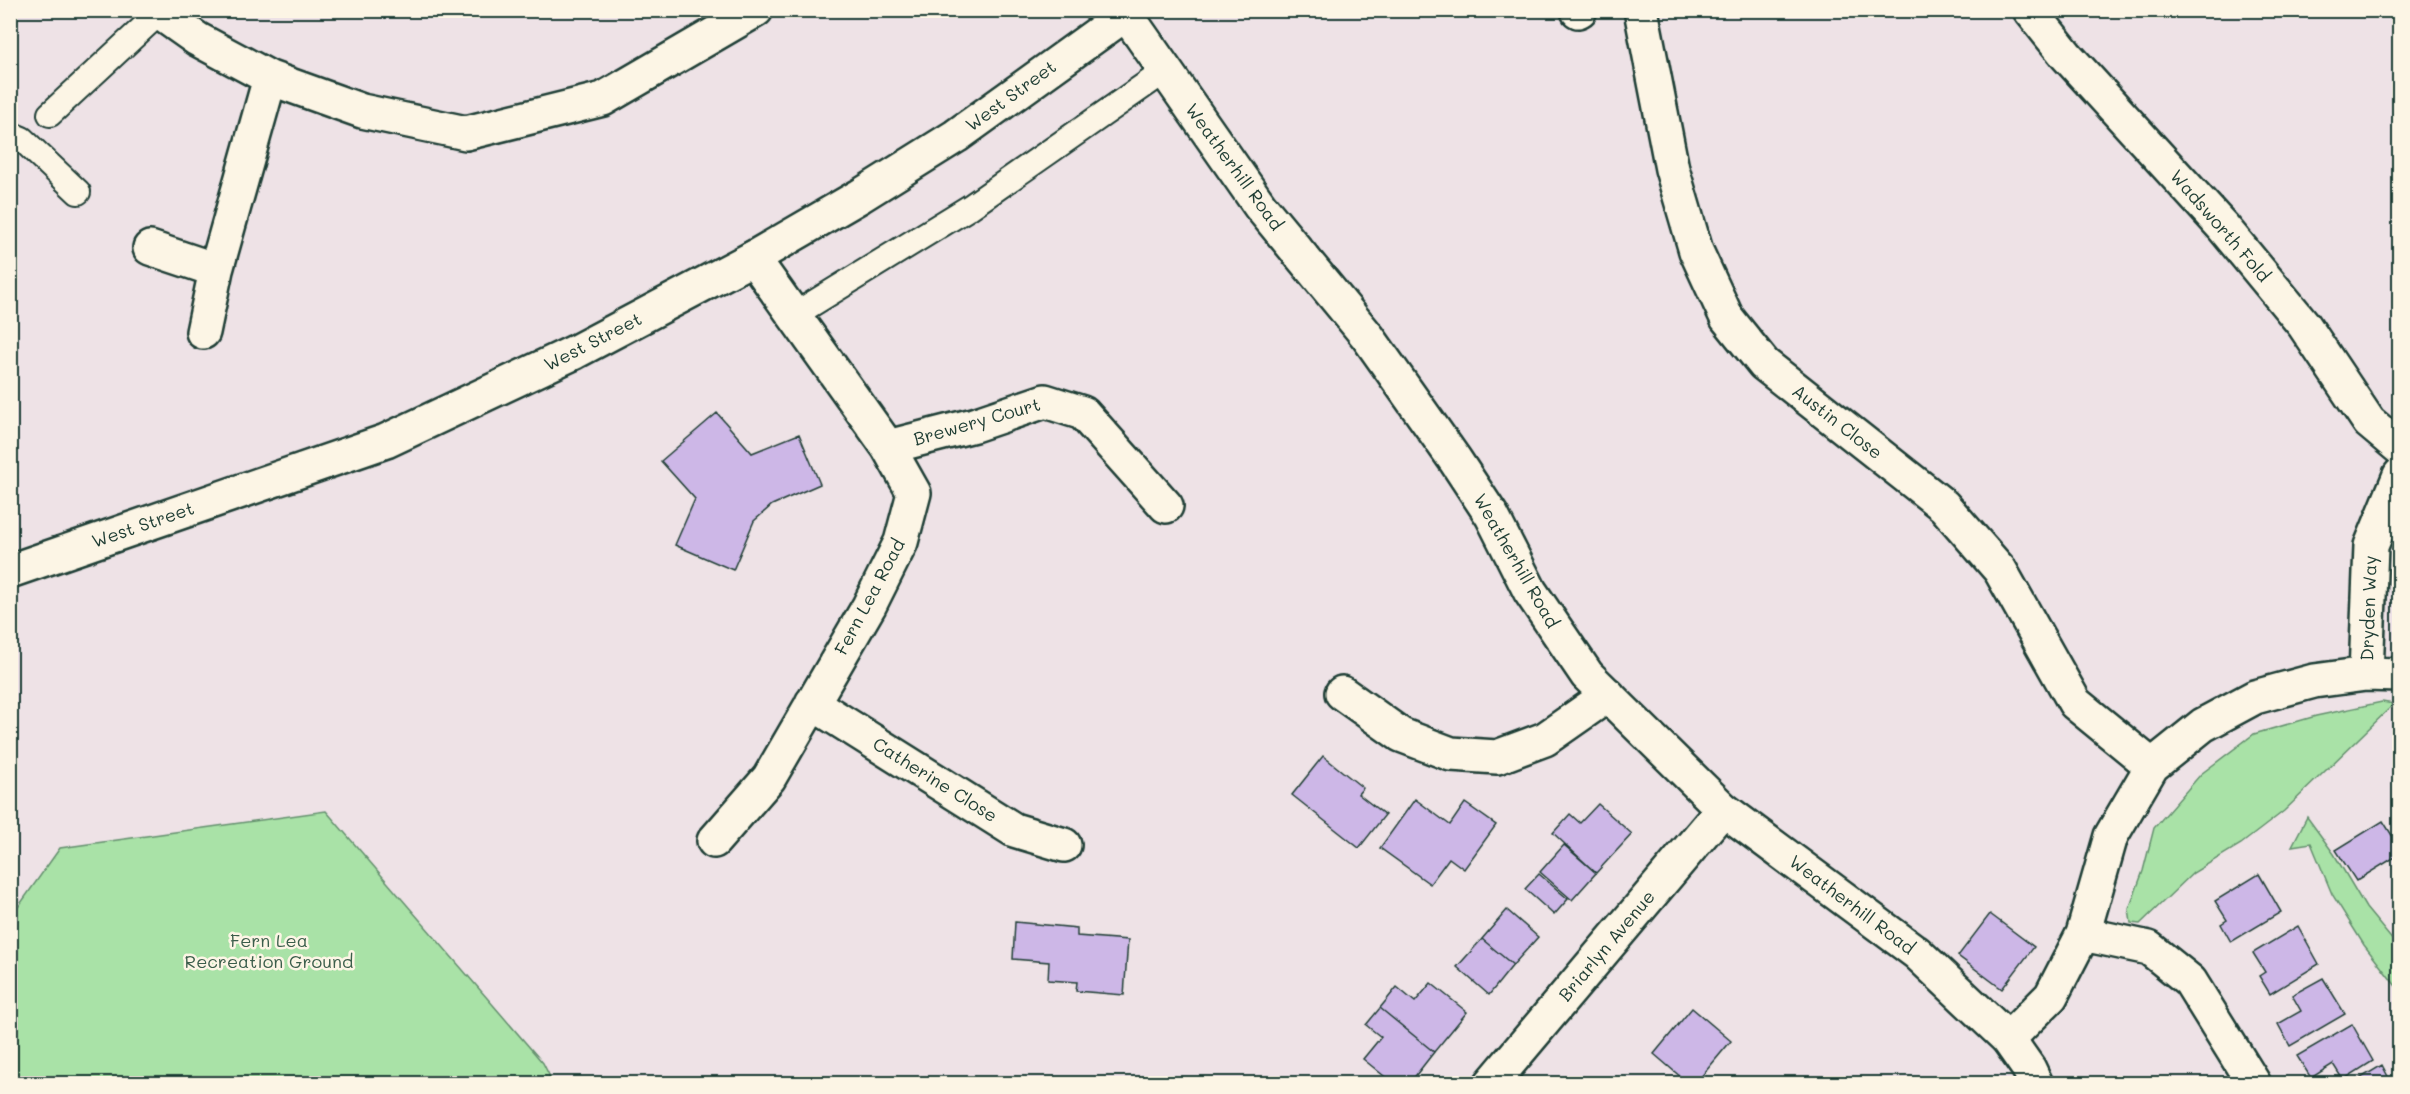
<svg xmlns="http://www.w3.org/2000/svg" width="2410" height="1094" viewBox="0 0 2410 1094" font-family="Mali,sans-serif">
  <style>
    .green { fill: #a9e2a7; stroke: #64906e; stroke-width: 1.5 }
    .building { fill: #cdb7e7; stroke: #1f3d34; stroke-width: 1.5 }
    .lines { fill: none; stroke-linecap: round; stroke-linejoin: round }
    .service-casing { stroke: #1f3d34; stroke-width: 28 }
    .minor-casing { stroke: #1f3d34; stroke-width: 38 }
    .tertiary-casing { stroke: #1f3d34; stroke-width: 38 }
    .service { stroke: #fcf5e5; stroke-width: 24 }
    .minor { stroke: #fcf5e5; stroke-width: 33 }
    .tertiary { stroke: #fcf5e5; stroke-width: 33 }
    .labels { text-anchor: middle; stroke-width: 5; stroke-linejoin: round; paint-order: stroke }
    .street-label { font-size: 18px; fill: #1f3d34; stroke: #fcf5e5 }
    .park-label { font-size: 18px; fill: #3b5e4b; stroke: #fcf5e5 }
  </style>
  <rect width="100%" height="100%" fill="#eee2e6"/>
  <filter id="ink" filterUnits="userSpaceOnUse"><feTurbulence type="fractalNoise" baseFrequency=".0167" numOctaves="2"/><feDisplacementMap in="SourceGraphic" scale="12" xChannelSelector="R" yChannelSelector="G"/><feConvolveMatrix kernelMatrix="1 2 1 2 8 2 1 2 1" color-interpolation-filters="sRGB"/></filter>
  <g filter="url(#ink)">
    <path class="green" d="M2382,702L2394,704L2284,811L2241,844L2193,873L2140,924L2131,923L2129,909L2143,871L2154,828L2201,774L2254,734L2316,716Z
      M326,811L543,1063L553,1083H11V917L60,848Z
      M2307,817L2334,854L2366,908L2399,948V990L2364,945L2332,894L2311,843L2292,846Z"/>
    <path class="building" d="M717,413L752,453L799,434L820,484L772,505L754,521L733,570L675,545L695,499L661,461Z
      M1323,756L1363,788L1358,794L1385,815L1359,848L1292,795Z
      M1415,799L1450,825L1465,803L1496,825L1464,869L1449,858L1430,884L1380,848Z
      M1598,804L1632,834L1596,873L1553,833L1570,814L1580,823Z
      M2383,821L2400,848V854L2356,881L2336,850Z
      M1564,845L1596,873L1572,900L1540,872Z
      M1539,874L1568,899L1554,915L1525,889Z
      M2259,874L2281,912L2231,942L2221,924L2227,920L2215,901Z
      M1507,910L1538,937L1513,965L1482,939Z
      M1990,914L2034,947L2002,989L1958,956Z
      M1015,922L1077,928V936L1128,940L1124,995L1076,991L1077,982L1048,980L1049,962L1013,959Z
      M2298,926L2319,964L2270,994L2259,976L2265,972L2253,953Z
      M1482,939L1513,965L1489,995L1457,967Z
      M2323,978L2345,1014L2290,1046L2278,1024L2301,1011L2292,995Z
      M1431,983L1467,1012L1434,1052L1380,1008L1397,987L1415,1002Z
      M1380,1008L1434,1052L1409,1084H1394L1363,1059L1381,1037L1366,1025Z
      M1692,1008L1731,1041L1695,1084H1689L1654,1054Z
      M2352,1024L2373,1061L2343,1080L2333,1064L2311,1078L2297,1056Z
      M2382,1065L2392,1084H2351Z"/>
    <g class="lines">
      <defs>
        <path id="service" d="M50,114L159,13
          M10,134L22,139L78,192
          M794,315L970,207L1165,71"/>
        <path id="minor" d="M156,10L197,39L270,78L362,111L466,133L603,99L756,10
          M1641,10L1672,169L1696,251L1727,318L1764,364L1944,506L2000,570L2075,703L2152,766
          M2030,10L2066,55L2223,227L2304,325L2369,422L2400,448
          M1578,11L1580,10
          M150,248L216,270
          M203,332L216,270L270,78
          M888,447L974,425L1045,401L1083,413L1166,506
          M2366,674L2371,546L2400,475
          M1342,693L1401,735L1451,754L1497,757L1545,739L1608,695
          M812,703L1014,830L1064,845
          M714,841L769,778L869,606L901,542L914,493L888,447L753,258
          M2083,934L2149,948L2190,981L2254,1084
          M2008,1039L2051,996L2083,934L2111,836L2152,766L2203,725L2255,697L2314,681L2366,674L2400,675
          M1491,1084L1723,809"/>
        <path id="tertiary" d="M1126,14L1260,206L1368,337L1455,460L1492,516L1530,591L1587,675L1723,809L1917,953L2008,1039L2029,1069L2036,1084
          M10,571L386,441L575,352L753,258L860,196L956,136L1131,10"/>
      </defs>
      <use href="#service" class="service-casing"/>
      <use href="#minor" class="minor-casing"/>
      <use href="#tertiary" class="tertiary-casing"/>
      <use href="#service" class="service"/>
      <use href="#minor" class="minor"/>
      <use href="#tertiary" class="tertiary"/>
    </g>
  </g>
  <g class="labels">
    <g class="street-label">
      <text transform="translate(1011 96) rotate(-36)" y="6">West Street</text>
      <text transform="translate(1234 167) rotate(54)" y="6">Weatherhill Road</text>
      <text transform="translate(2220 226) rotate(49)" y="6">Wadsworth Fold</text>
      <text transform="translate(593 342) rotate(-27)" y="6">West Street</text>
      <text transform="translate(977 422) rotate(-16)" y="6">Brewery Court</text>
      <text transform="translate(1837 422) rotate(38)" y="6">Austin Close</text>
      <text transform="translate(143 525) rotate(-19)" y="6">West Street</text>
      <text transform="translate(1516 561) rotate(60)" y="6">Weatherhill Road</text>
      <text transform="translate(870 597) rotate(-62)" y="6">Fern Lea Road</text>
      <text transform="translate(2369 608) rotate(-88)" y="6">Dryden Way</text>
      <text transform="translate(935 780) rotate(32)" y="6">Catherine Close</text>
      <text transform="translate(1852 905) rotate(37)" y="6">Weatherhill Road</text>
      <text transform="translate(1607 946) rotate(-50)" y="6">Briarlyn Avenue</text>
    </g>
    <g class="park-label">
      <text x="269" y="947">Fern Lea<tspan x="269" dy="21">Recreation Ground</tspan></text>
    </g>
  </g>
  <rect width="2410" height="1094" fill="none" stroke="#fcf5e5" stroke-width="36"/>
  <rect x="18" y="18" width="2374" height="1058" fill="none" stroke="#1f3d34" stroke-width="2" filter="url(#ink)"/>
</svg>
